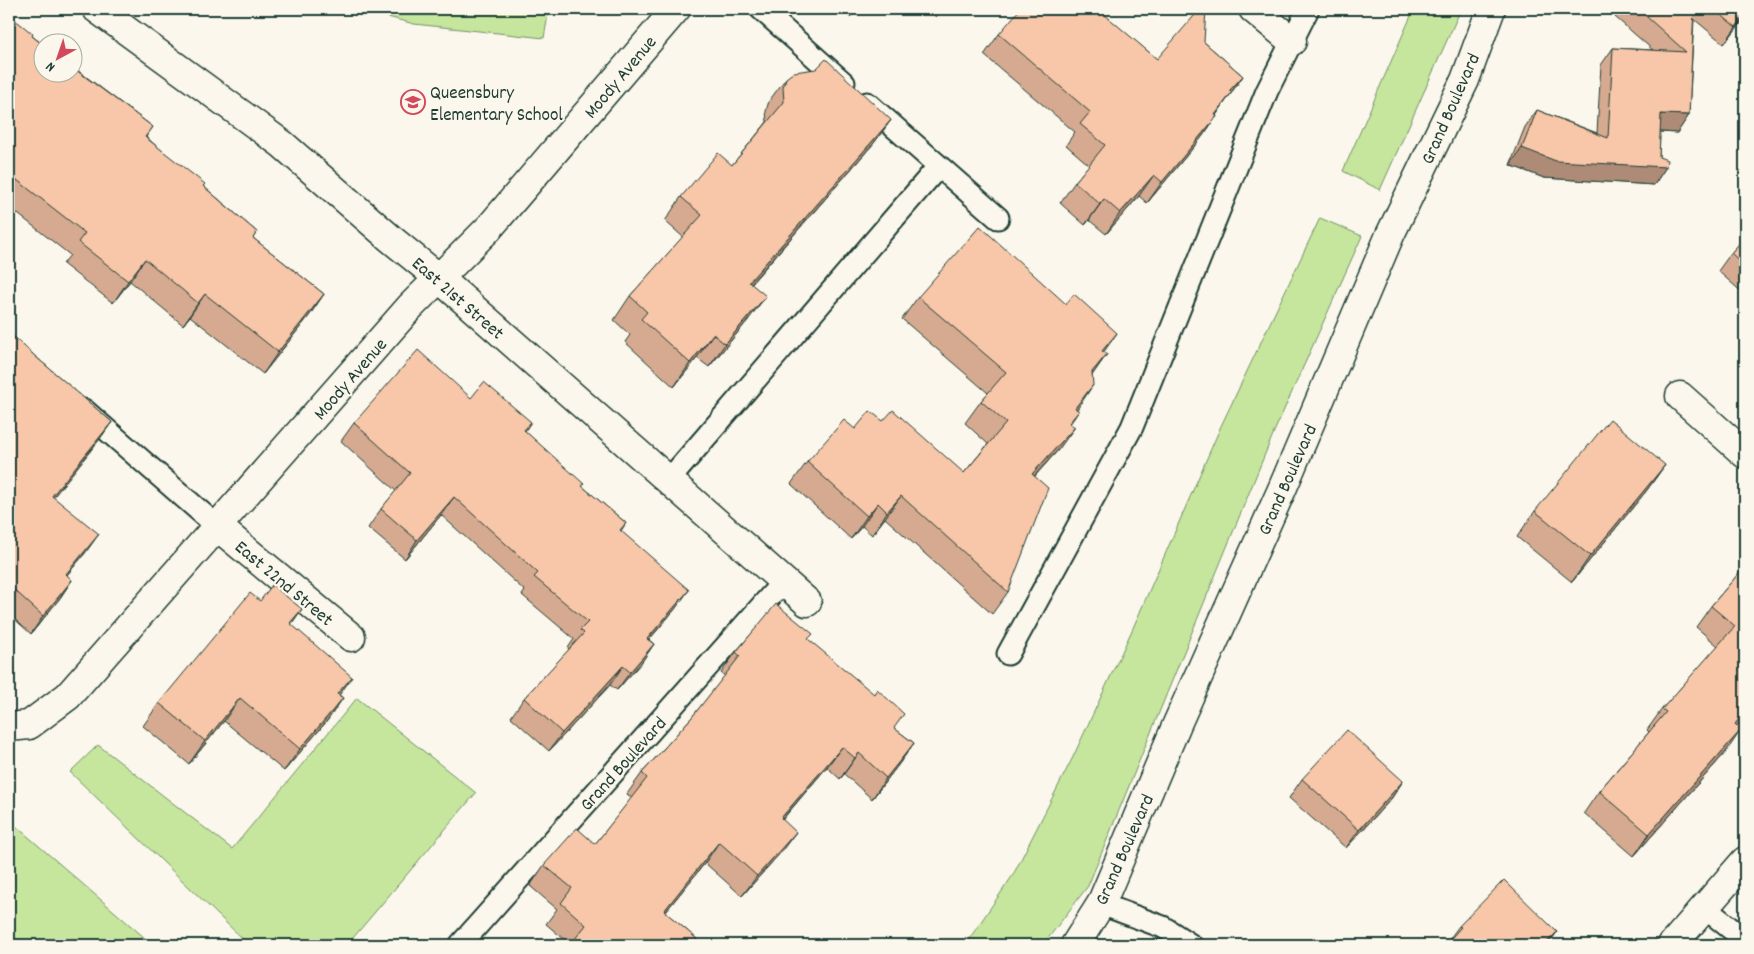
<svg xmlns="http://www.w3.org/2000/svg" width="1754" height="954" viewBox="0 0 1754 954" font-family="Dekko,sans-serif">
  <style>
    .green { fill: #c6e59d; stroke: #729168 }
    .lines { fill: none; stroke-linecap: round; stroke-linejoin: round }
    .service-casing { stroke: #1f3d34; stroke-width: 25 }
    .minor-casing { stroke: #1f3d34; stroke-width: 31 }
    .tertiary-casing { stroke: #1f3d34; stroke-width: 31 }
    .service { stroke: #fbf7ec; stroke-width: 21 }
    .minor { stroke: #fbf7ec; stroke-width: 28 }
    .tertiary { stroke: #fbf7ec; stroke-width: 28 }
    .wall { fill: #d5aa90; stroke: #1f3d34 }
    .shaded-wall { fill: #ae8b76; stroke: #1f3d34 }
    .building { fill: #f8c6a8; stroke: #1f3d34 }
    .labels { text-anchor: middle; stroke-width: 4.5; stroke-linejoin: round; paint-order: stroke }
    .street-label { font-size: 19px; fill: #1f3d34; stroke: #fbf7ec }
    .poi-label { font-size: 19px; fill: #1f3d34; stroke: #fbf7ec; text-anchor: start }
  </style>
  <rect width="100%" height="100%" fill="#fbf7ec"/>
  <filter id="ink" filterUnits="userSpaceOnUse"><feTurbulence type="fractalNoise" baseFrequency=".02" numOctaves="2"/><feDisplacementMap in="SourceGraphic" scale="10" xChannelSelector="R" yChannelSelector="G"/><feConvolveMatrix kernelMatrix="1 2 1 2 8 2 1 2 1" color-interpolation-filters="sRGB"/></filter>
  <g filter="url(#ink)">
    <path class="green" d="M358,9H549L544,38L414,24Z
      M1414,9H1461L1380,190L1343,171Z
      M1320,218L1362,236L1274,432L1088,886L1043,945H965L1013,875L1073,757L1133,628L1221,426Z
      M357,698L476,793L347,945H249L70,772L98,745L232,849Z
      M9,820L153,945H9Z"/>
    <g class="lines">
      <defs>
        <path id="service" d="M761,9L844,83
          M867,103L998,218
          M84,410L218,527
          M669,480L938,167
          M1008,654L1132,427L1267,91L1308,9
          M1101,904L1163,927L1191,945
          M1705,908L1745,940
          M460,945L783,582"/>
        <path id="minor" d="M97,9L282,144L391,239L440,279L807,602
          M1253,9L1292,41
          M1680,396L1745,454
          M218,527L351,637
          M9,727L29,725L68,696L410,307L489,228L676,9
          M1672,945L1745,861"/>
        <path id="tertiary" d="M1075,945L1101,904L1177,724L1283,487L1390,235L1465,80L1491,9"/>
      </defs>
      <use href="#service" class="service-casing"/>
      <use href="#minor" class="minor-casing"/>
      <use href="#tertiary" class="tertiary-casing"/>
      <use href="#service" class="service"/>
      <use href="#minor" class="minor"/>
      <use href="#tertiary" class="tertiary"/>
    </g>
    <path class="wall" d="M841,9H858L850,17Z
      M927,9H943L936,17Z
      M1621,9H1745V18L1724,44L1694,19L1689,115L1677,133L1660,132L1659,157L1666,167L1654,185L1544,178L1510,165L1525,127L1537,110L1597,133L1601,65L1613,48L1653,50L1615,17Z
      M9,15L32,36L153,127L146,137L257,232L253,238L324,294L309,316L263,374L190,316L183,325L130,281L113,303L63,264L70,255L9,207Z
      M1104,15L1157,59L1204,42L1243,76L1216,115L1217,116L1202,137L1147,203L1139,196L1106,234L1089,220L1085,225L1060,203L1075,182L1089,165L1066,145L1075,132L984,55L999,34Z
      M786,78L891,120L874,143L751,284L749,319L709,367L697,358L674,387L625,342L630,335L614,320L630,296L683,237L665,221L681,197L732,165L767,122L766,111L769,101Z
      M1745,237V295L1718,271L1731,253Z
      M918,297L1103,352L1107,354L1092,375L1076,409L1079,411L1070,424L1059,449L1035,476L1008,592L992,614L885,518L872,535L862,526L851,539L791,484L807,462L855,429L883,421L964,473L988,444L965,423L981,401L988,393L902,319Z
      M9,327L13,336L36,357L112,422L99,440L53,497L86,552L67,575L72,580L60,598L31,634L9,614Z
      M471,398L531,422L525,431L582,486L626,523L621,531L676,608L649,640L654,644L641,663L617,690L610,685L549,751L511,717L524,698L569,650L568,648L574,639L522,595L525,591L441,515L405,559L368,528L381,509L396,491L341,441L354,423Z
      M1665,465L1647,490L1572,582L1517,537L1535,511Z
      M1745,566V717L1737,726L1726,752L1634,856L1584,813L1599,791L1649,732L1647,730L1662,709L1718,646L1696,627L1711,606Z
      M260,601L291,624L339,695L343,698L327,721L284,771L224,721L189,764L143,726L159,703Z
      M809,640L894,728L914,743L899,764L872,799L844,774L840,779L827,767L783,819L781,852L742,896L705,863L665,912L697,939L692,945H570H571L546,924L557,909L530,886L544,865L595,844L632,798L627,794L642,773L692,717L725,676L721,673L736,652Z
      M1302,779L1403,781L1391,799L1346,848L1289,798Z
      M1459,926L1557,932L1548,945H1445Z"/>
    <path class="shaded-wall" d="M856,9H858L850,17Z
      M1745,15V18L1724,44L1736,27Z
      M1243,76L1228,97L1229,91Z
      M1232,92L1217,114L1200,136L1215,115Z
      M1661,114L1689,115L1677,133L1649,131Z
      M1217,116L1202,137L1147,203L1162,182Z
      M891,120L874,143L732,305L749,282Z
      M1522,148L1666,167L1654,185L1544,178L1510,165Z
      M1154,175L1139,196L1106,234L1120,213Z
      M1104,199L1089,220L1085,225L1100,204Z
      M145,259L130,281L113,303L128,281Z
      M205,294L190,316L183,325L198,303Z
      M324,294L309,316L263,374L278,352Z
      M766,296L749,319L709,367L725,344Z
      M1117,333L1101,356L1102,351Z
      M713,334L697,358L674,387L690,363Z
      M1107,354L1091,377L1092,372Z
      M1093,385L1078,408L1059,430L1075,408Z
      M112,422L99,440L40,514L52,496Z
      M1075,427L1059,449L1016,496L1032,474Z
      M1665,465L1647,490L1572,582L1590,556Z
      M901,496L885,518L872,535L887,512Z
      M454,497L441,515L405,559L417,540Z
      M878,503L862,526L851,539L867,516Z
      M99,534L86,552L54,591L66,574Z
      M72,580L60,598L31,634L43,616Z
      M689,590L676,608L634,657L647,639Z
      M302,609L286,632L290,623Z
      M654,644L641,663L617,690L630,672Z
      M623,666L610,685L549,751L562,733Z
      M352,677L336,700L337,694Z
      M240,698L224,721L189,764L205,741Z
      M343,698L327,721L284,771L300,749Z
      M1745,712V717L1720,746L1735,724Z
      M1741,730L1726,752L1634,856L1649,834Z
      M914,743L899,764L872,799L886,778Z
      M842,747L827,767L766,838L781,818Z
      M859,753L844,774L840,779L855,758Z
      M1403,781L1391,799L1346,848L1359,830Z
      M796,832L781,852L742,896L757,876Z
      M719,842L705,863L650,931L664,911Z
      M1557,932L1548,945H1544Z"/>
    <path class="building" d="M1020,9H1101L1106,12L1104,14L1157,59L1200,9H1206L1204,42L1243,76L1229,91L1232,92L1215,115L1217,116L1162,182L1154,175L1120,213L1104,199L1100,204L1075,182L1105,145L1080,124L1090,112L999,34Z
      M1638,9H1694L1689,115L1661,114L1659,157L1667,160L1666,167L1556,161L1522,148L1537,110L1608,138L1613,48L1686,52Z
      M1714,9H1745V15L1736,27Z
      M9,15L33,34L32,36L42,44V72H72V67L153,127L145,137L205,184L203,186L257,232L253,238L324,294L278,352L205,294L198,303L145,259L128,281L78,242L85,233L17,180L9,191Z
      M826,59L891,120L749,282L766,296L725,344L713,334L690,363L641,319L647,312L630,296L702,215L681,197L718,153L732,165L784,102L783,87L786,78L794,72L816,69Z
      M980,226L1066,304L1074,294L1117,333L1102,351L1107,354L1092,372L1093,385L1075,408L1079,411L1069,423L1075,427L1032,474L1048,488L1008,592L901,496L887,512L878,503L867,516L807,462L844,420L855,429L870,411L883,421L893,410L964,473L1006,423L981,401L1006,372L918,297Z
      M1745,237V266L1731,253Z
      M9,327L13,336L36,357L112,422L52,496L99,534L66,574L72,580L43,616L9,585Z
      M418,350L471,398L484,382L531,422L524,430L584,484L582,486L626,523L620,530L689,590L647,639L654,644L630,672L623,666L562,733L524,698L584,633L580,630L588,622L534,577L538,573L454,497L417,540L381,509L410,473L354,423Z
      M1610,419L1665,465L1590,556L1535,511Z
      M1745,566V712L1735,724L1741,730L1649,834L1599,791L1666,712L1662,709L1735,626L1711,606Z
      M272,585L302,609L290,623L352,677L337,694L343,698L300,749L240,698L205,741L159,703L250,593L260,601Z
      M776,604L813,634L808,639L874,694L877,689L904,714L894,728L914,743L886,778L859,753L855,758L842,747L781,818L796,832L757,876L719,842L664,911L697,939L692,945H570L586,925L561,903L572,888L544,865L577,828L595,844L647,778L642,773L692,717L740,656L736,652Z
      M1347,730L1403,781L1359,830L1302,779Z
      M1504,880L1557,932L1544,945H1445L1461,927L1459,926Z"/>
  </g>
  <defs>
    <symbol id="school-ring" viewBox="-11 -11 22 22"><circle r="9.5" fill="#fbf7ec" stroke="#d1495b" stroke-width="1.5"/><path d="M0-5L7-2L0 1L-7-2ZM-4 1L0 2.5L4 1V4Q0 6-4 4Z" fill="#d1495b"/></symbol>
  </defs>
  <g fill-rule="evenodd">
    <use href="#school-ring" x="399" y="88" width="28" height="28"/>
  </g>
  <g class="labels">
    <g class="street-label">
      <text transform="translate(619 76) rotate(-50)" y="7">Moody Avenue</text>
      <text transform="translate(1449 108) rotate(-66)" y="7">Grand Boulevard</text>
      <text transform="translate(459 297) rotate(41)" y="7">East 21st Street</text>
      <text transform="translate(349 378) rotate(-49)" y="7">Moody Avenue</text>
      <text transform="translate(1286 479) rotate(-66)" y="7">Grand Boulevard</text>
      <text transform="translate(285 582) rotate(40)" y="7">East 22nd Street</text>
      <text transform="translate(622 763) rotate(-48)" y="7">Grand Boulevard</text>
      <text transform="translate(1123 849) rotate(-66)" y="7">Grand Boulevard</text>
    </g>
    <g class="poi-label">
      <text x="430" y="98">Queensbury<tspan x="430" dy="22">Elementary School</tspan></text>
    </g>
  </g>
  <rect width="1754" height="954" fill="none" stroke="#fbf7ec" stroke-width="30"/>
  <rect x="15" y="15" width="1724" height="924" fill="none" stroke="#1f3d34" stroke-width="2" filter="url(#ink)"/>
  <g transform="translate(58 58) rotate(220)"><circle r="24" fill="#fbf7ec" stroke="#a3ada2"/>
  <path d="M0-4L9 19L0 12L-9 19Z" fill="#d1495b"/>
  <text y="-8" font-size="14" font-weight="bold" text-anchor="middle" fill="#1f3d34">N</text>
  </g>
</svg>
